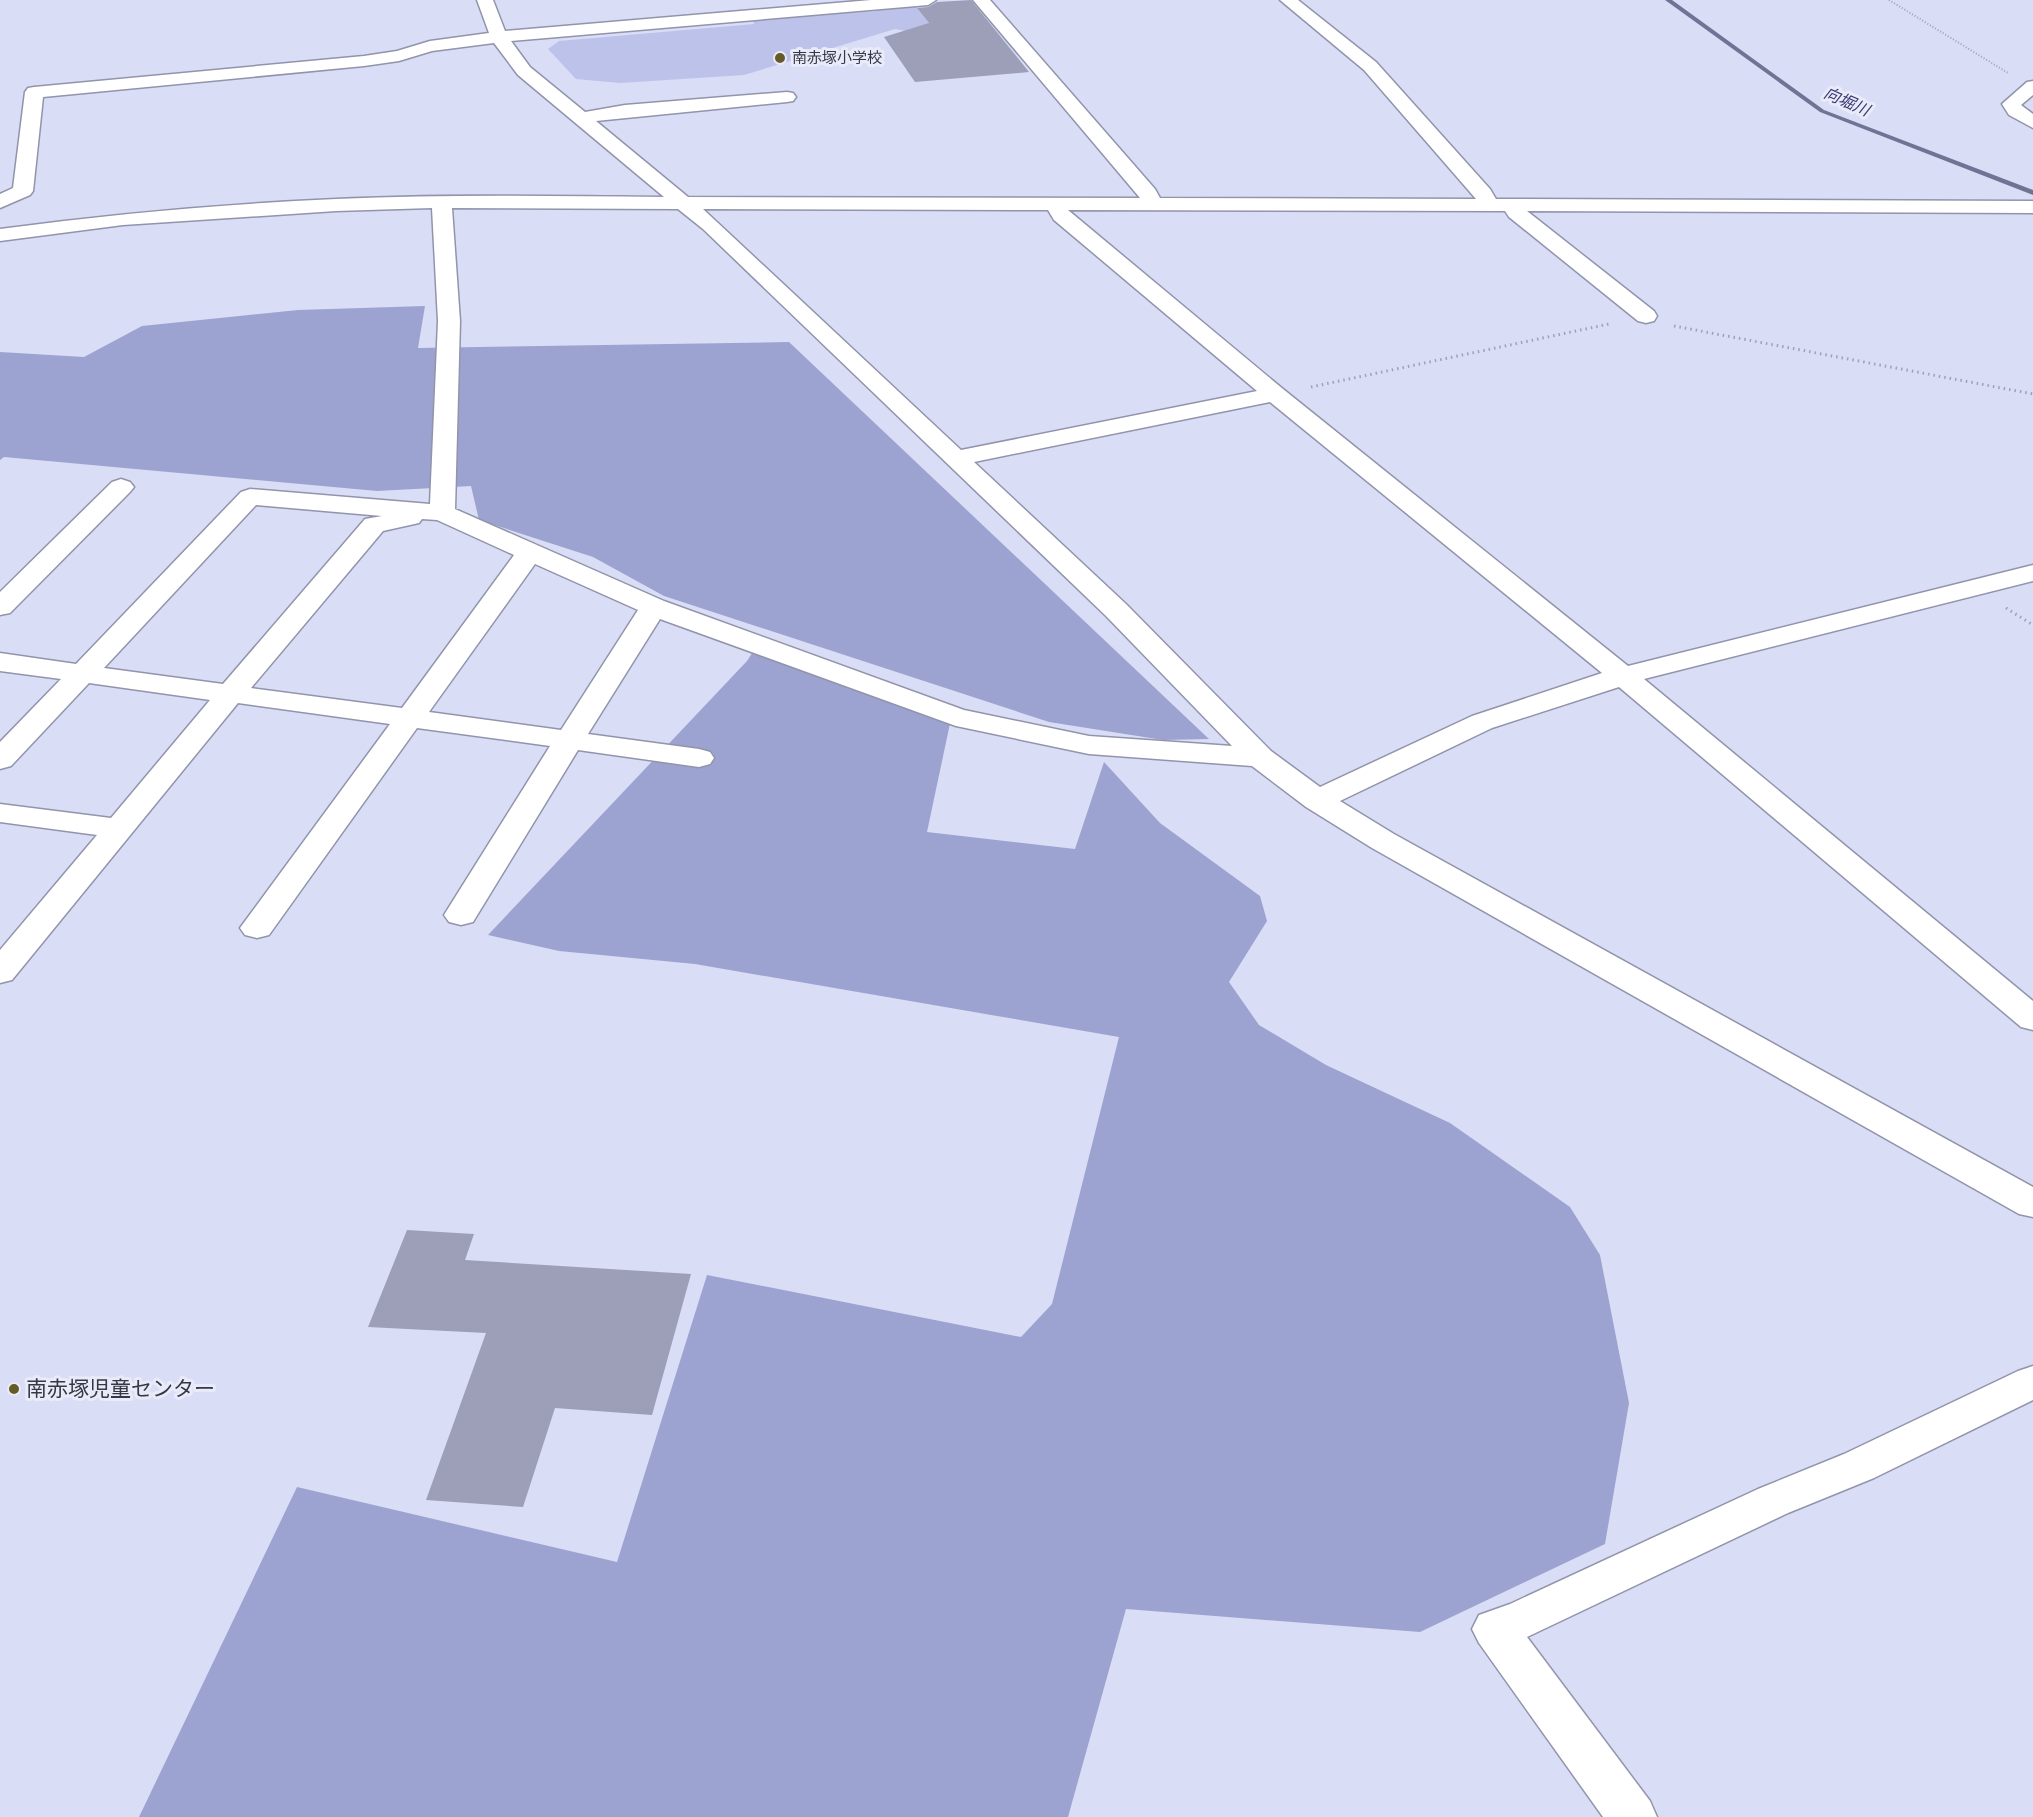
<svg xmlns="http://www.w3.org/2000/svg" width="2033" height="1817" viewBox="0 0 2033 1817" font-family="Literata,'Noto Sans JP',serif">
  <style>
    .green { fill: #bdc2eb }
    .forest { fill: #9da3d0 }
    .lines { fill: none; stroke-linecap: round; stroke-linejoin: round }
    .stream { fill: #6f7495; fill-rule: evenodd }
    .building { fill: #9c9fb7 }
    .minor-casing { stroke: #9194ab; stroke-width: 3 }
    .path-far1 { stroke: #9fa1b5; stroke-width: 2; stroke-dasharray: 1 2; stroke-linecap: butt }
    .path { stroke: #9fa1b5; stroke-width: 3; stroke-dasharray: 1.5 4; stroke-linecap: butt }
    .minor { fill: #fff; fill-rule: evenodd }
    .poi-dot { fill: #655b28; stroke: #e9ebfa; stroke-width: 2 }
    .labels { text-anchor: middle; stroke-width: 6; stroke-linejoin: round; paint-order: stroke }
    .far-poi-label { font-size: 15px; fill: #363842; stroke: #e9ebfa; text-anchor: start }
    .far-water-label { font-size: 16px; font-style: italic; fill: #373871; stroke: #e9ebfa }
    .near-poi-label { font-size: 21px; fill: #363842; stroke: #e9ebfa; text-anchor: start }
  </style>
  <rect width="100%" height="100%" fill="#daddf6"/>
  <path class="green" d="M914,4L935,31L915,33L895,29L744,75L620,83L576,79L548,49L559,41L754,24L753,19L849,11L852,13L877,11L881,8Z"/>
  <path class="forest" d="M425,306L418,348L789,342L1209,739L1163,740L1049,722L664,596L593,557L479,520L471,486L377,491L4,457L0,460V352L84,357L142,326L298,310Z
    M754,650L952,714L927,832L1075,849L1104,762L1160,823L1260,896L1267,921L1229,982L1259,1025L1326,1065L1450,1123L1570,1207L1600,1255L1629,1403L1605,1544L1420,1632L1126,1609L1068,1817H139L297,1487L617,1562L707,1275L1021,1337L1052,1304L1119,1037L695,964L559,951L488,935L747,661Z"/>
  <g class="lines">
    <path class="stream" d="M1665,0H1672L1824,110L2033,190V195L1820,112Z"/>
  </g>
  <path class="building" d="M971,0L1029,72L915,82L884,37L929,23L917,8L928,7L937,2Z
    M407,1230L474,1234L465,1260L691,1274L652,1415L555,1408L523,1507L426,1500L486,1333L368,1327Z"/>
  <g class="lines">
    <defs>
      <path id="minor" d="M477,0H493L505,31L871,0H936L928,5L511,41L530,67L585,112L625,105L787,92L793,93L796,97L793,101L787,102L596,121L688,197L1140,198L973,0H990L1155,189L1160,198L1476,199L1364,70L1280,0H1298L1376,62L1490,189L1496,199L2033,201V213L1527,211L1654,311L1657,316L1654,321L1646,323L1638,321L1509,217L1505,211L1068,210L1283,389L1628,666L2033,565V581L1644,679L2033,1001V1030L2021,1027L1619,687L1492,728L1340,801L1394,834L2033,1187V1217L2019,1214L1372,848L1306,807L1252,766L1089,754L956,726L660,619L588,734L699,749L710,752L714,758L710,764L699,767L578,750L473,922L461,925L449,922L444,915L550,746L417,728L269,935L257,938L245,935L240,928L390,724L238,703L12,980L0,983V950L97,835L0,822V804L111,818L210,700L89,683L11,766L0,769V742L61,679L0,671V653L76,664L241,492L250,489L430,504L438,321L432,208L336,211L123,225L0,241V229C112,214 223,204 336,199C445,194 554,196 664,197L518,75L494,43L432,51L399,61L364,66L43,97L33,191L30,195L0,208V194L13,188L25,92L28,88L34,87L364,56L397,51L430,41L489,33ZM452,208L678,209L703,229L1106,616L1232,746L1089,736L964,710L664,601L455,509L460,321ZM703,209L1048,210L1054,220L1257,391L961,450ZM1270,402L1602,673L1472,716L1320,787L1271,751L1126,604L974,462ZM256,505L382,516L365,519L223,684L104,668ZM422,519L437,520L514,555L402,708L251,688L383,531L419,523ZM535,564L638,610L561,730L429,712Z
        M2033,81V95L2021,105L2033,114V128L2009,115L2002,104L2027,82Z
        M121,479L130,482L134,487L130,492L10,613L0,615V592L112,482Z
        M2033,1366V1400L1874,1478L1788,1513L1527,1637L1650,1801L1657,1817H1603L1479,1643L1472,1629L1479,1615L1510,1604L1758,1489L1844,1454L2018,1371Z"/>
    </defs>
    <use href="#minor" class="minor-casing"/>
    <path class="path-far1" d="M1889,0L2008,73"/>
    <path class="path" d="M1674,326L2033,394
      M1311,387L1609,324
      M2006,608L2033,625"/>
    <use href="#minor" class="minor"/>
  </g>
  <g class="poi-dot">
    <circle cx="780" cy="58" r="6"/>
    <circle cx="14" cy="1389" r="6"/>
  </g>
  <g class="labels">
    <g class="far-poi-label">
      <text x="792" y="63">南赤塚小学校</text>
    </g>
    <g class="far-water-label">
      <text transform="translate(1847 101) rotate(24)" y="6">向堀川</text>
    </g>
    <g class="near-poi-label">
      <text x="26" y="1396">南赤塚児童センター</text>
    </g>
  </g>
</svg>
